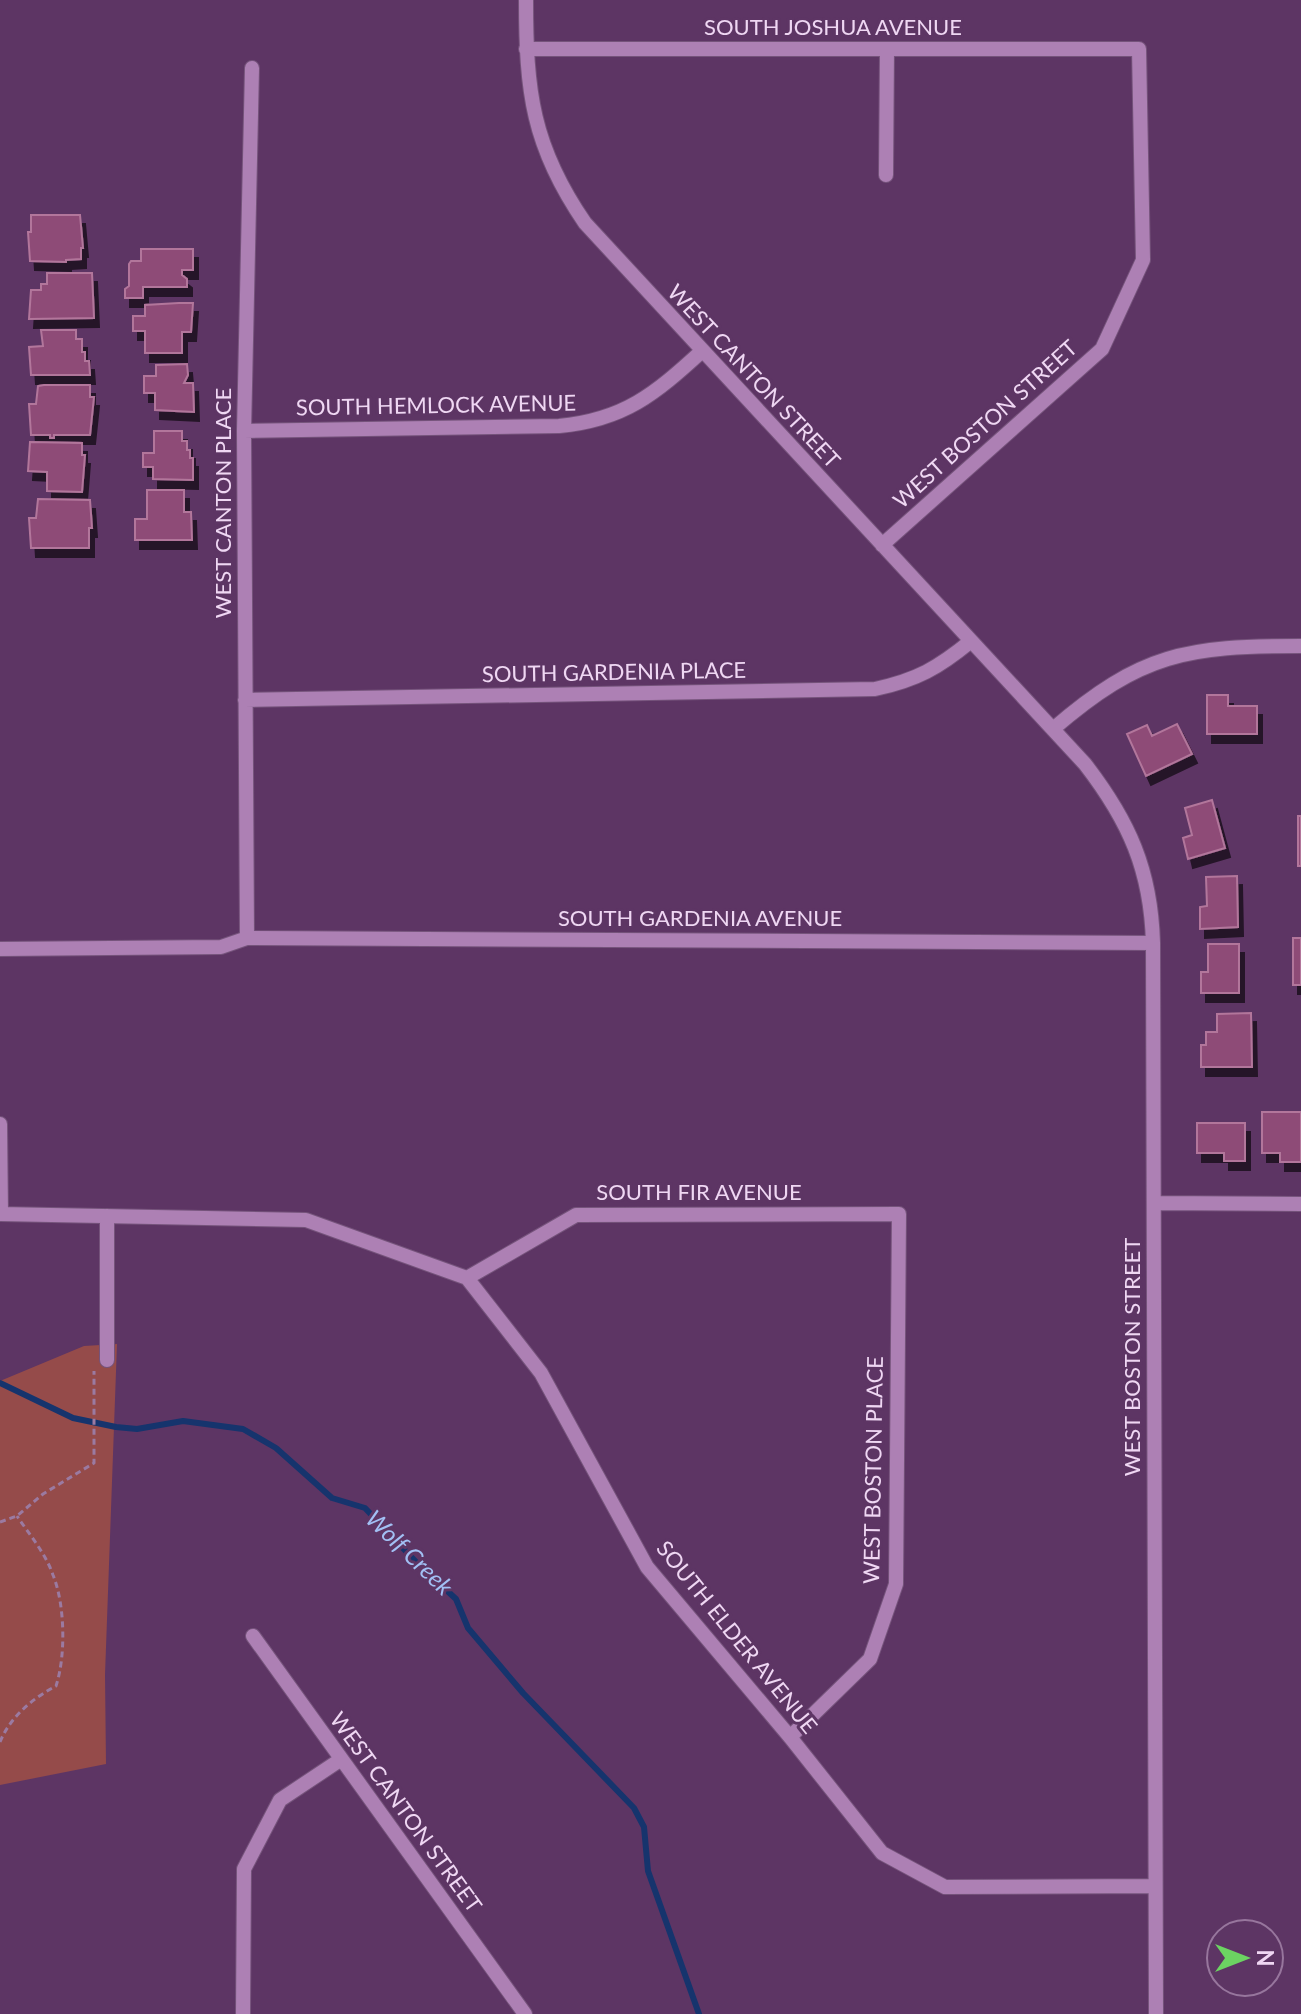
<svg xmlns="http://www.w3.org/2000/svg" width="1301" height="2014" viewBox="0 0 1301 2014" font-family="Lato,sans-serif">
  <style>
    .green { fill: #954b4a }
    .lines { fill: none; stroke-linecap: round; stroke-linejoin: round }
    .stream { stroke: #16346d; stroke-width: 6 }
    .building { fill: #8e4b77; stroke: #b2769b; stroke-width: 2; filter: url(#shadow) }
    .minor-casing { stroke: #75537b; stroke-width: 16 }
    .path { stroke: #9b7aa1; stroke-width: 3; stroke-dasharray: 6 4; stroke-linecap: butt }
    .minor { stroke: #ad80b4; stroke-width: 14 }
    .labels { text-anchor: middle; stroke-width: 6; stroke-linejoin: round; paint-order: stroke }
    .street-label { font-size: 22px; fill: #efd7f3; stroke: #5d3564 }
    .water-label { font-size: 24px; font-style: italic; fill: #a2c0f4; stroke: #5d3564 }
  </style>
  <defs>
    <filter id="shadow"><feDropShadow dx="5" dy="9" stdDeviation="0" flood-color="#0009"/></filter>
  </defs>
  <rect width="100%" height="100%" fill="#5d3564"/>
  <path class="green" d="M117,1344L105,1675L106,1764L0,1785V1381L84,1346Z"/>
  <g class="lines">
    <path class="stream" d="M0,1383L73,1418L116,1427L137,1429L183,1421L243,1429L276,1448L332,1498L365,1508L417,1563L456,1599L468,1628L523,1693L634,1808L644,1827L648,1871L699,2014"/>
  </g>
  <path class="building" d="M31,215H80L83,248H81V259L66,260V262L30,261L28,232H31Z
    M141,249H193V270H182V275L187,279V287H143V298H125V289L129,286V264L131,261H141Z
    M47,273H92L94,318L29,319L31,290H41V284H47Z
    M179,303H193L191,332H182V353H145V331H133V316H145V305Z
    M41,330H76V339H82V352H85V361H89L90,375H31L29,347L43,346Z
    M187,364L188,375L184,383H193L194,412L155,410V393H144V376H156V365Z
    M44,385H90V397H94L90,435H54V438H50V435H31L29,404H36L38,386Z
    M154,431H182V441H187V450H190V458H193V480L153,479V467H143V453H154Z
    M30,442L82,443V455H85L82,492L47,491V472L28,471Z
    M147,490H184V512H191L192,540H135V519H147Z
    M38,499L90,500L92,528H89V548H31L29,518H36Z
    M1207,695H1228V706H1257V734H1207Z
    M1177,724L1192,754L1146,776L1127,734L1147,725L1152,736Z
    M1212,800L1225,848L1188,859L1183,838L1192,835L1185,808Z
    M1298,816H1301V866H1298Z
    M1237,876L1238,927L1200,929V907L1207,906L1206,877Z
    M1293,938H1301V985H1293Z
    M1208,944H1239V993H1201V972H1208Z
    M1251,1013L1252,1067H1201V1045H1206V1032H1217V1014Z
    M1262,1112H1301V1162H1280V1153H1262Z
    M1197,1123H1245V1161H1224V1153H1197Z"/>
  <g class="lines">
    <defs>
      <path id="minor" d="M526,0C526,91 532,146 585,223L1085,764C1129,821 1151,870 1153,943L1156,2014
        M526,49H1139L1143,260L1102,349L882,545
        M886,175L887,49
        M244,431L559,426C624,420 655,394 702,351
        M245,700L875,689C917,680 938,668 971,641
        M1053,729C1141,653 1187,646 1301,646
        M247,938L244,431L252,68
        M0,949L221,947L247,938L1153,943
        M0,1124L1,1214
        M1154,1203L1301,1204
        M0,1214L306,1220L467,1278L541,1373L647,1567L790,1737L882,1853L945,1887L1155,1886
        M107,1216V1360
        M467,1278L576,1215L899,1214L896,1584L870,1659L790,1737
        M253,1636L525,2014
        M243,2014L244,1869L280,1800L340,1760"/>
    </defs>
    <use href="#minor" class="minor-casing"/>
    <path class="path" d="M0,1522L17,1516L43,1494L94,1463V1371
      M0,1742C10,1717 33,1698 56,1686C66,1656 65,1604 53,1575C46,1554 29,1534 17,1516"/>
    <use href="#minor" class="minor"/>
  </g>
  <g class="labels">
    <g class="street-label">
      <text x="833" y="35">SOUTH JOSHUA AVENUE</text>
      <text transform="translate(754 376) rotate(47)" y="8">WEST CANTON STREET</text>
      <text transform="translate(436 405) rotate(-1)" y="8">SOUTH HEMLOCK AVENUE</text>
      <text transform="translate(985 424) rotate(-42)" y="8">WEST BOSTON STREET</text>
      <text transform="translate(223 503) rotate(-90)" y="8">WEST CANTON PLACE</text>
      <text transform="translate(614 672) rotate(-1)" y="8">SOUTH GARDENIA PLACE</text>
      <text x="700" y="926">SOUTH GARDENIA AVENUE</text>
      <text x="699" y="1200">SOUTH FIR AVENUE</text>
      <text transform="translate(1132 1357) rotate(-90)" y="8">WEST BOSTON STREET</text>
      <text transform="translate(873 1470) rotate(-89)" y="8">WEST BOSTON PLACE</text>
      <text transform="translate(737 1637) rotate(51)" y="8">SOUTH ELDER AVENUE</text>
      <text transform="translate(406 1812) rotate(54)" y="8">WEST CANTON STREET</text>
    </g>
    <g class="water-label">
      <text transform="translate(409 1553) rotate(44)" y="8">Wolf Creek</text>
    </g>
  </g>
  <g transform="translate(1245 1958) rotate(90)"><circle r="38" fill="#5d3564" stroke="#97769d" stroke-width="2"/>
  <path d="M0-6L14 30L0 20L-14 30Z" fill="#6cd362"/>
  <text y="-12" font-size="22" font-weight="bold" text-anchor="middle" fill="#efd7f3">N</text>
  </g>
</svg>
